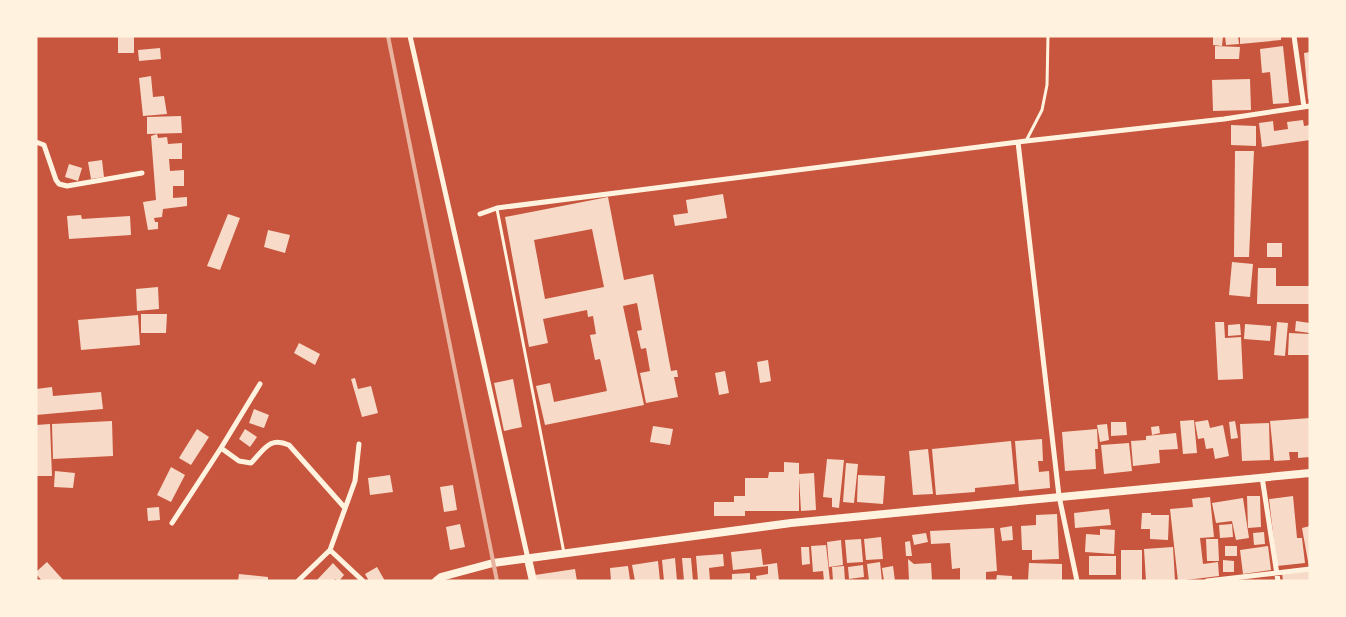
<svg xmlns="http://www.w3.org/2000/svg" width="1346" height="617" viewBox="0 0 1346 617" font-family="Ubuntu,sans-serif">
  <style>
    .building { fill: #f7dbc8; fill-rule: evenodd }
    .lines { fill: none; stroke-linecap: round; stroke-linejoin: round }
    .service { stroke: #fff3e0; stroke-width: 3 }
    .minor { stroke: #fff3e0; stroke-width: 5 }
    .tertiary { stroke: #fff3e0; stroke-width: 8 }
    .rail { stroke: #e9b49f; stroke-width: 4 }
  </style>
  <rect width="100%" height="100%" fill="#c8553d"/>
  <path class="building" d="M118,36H134V53H118Z
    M1213,36H1223L1222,46L1213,45Z
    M1225,36H1238L1239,44L1226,45Z
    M1240,36H1281V40L1240,44Z
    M1215,46L1240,47L1239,59H1215Z
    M1283,46L1289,103L1273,104L1270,72L1262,73L1260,49Z
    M160,48L161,59L139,61L138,50Z
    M1310,52V98L1308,99L1304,53Z
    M151,76L153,97L164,96L167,114L143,116L139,78Z
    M1250,79L1251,110L1213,111L1212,80Z
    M181,116L182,133L147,134V117Z
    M1303,120L1304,126L1310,125V140L1262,147L1259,123L1273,121L1274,131L1288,129L1287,122Z
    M1231,125L1256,126V146L1231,145Z
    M157,134L158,138L167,137L168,144L182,143V159H169L170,171L184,170V186H173V198L187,197V206L163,209L162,217L154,218L155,222H158V229L148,230L143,202L156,200L151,136Z
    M1235,151H1254L1249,257H1234Z
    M102,160L104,177L91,179L88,162Z
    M69,164L82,168L78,181L65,177Z
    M723,194L727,218L675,226L673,215L688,213L686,200Z
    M608,197L624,280L653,274L671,371L677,370L678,377H674L678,397L646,403L640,373L650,371L646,348L641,349L637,331L642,330L637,303L623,306L644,405L545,425L536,386L550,383L554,402L607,391L600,359L595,360L590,335L596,334L593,316L588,317L587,310L543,319L548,343L529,347L505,217ZM592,229L604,287L545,299L534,240Z
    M228,214L240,218L220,270L207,266Z
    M81,215L82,219L130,216L131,235L69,239L67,216Z
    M268,230L290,235L285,253L264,247Z
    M1267,243H1282V257H1267Z
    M1232,262L1253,264L1250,297L1229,295Z
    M1258,268H1276V286H1310V304H1257Z
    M158,287L159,309L137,311L136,289Z
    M141,314H167L166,333H141Z
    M138,315L140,345L81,350L78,320Z
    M1296,321L1310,323V333L1295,331Z
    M1215,322H1224L1225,338L1241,337L1243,379L1218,380Z
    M1277,322L1288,323L1285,356L1274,355Z
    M1240,324L1241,335L1228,336V325Z
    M1245,324L1271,326L1270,341L1244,339Z
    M1289,333L1310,334V355H1288Z
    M299,343L320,354L315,365L294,353Z
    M768,360L771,381L760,383L757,362Z
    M725,371L729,393L719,395L715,373Z
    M355,378L358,389L371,386L378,413L362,417L351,379Z
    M513,379L522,427L504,431L494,383Z
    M52,387L53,396L101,392L103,409L36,415V389Z
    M254,409L269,415L264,428L249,423Z
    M1310,418V457L1298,458V452H1289L1290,460L1274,461L1270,421Z
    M1194,420L1197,453L1183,454L1180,421Z
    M1208,420L1210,428L1223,425L1229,456L1215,459L1213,448L1206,449L1204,438L1198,439L1195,422Z
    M112,421L113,456L53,459L52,424Z
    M1235,421L1238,438L1231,439L1229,422Z
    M1111,422H1126L1127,435L1111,436Z
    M1269,423L1270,460L1242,461L1240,424Z
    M50,424L52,476H36V425Z
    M1107,424L1109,440L1100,442L1097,425Z
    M653,426L673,429L670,445L650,442Z
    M1159,426L1160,433L1152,435L1151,427Z
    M197,429L209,437L191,465L179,458Z
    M245,429L257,437L250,447L239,439Z
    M1097,429L1098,449H1095L1096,469L1065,471L1062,432Z
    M1176,433L1178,449L1159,450L1160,463L1133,466L1131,441L1146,440V436Z
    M1042,439L1043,461H1038L1039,472L1049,471L1050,488L1019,491L1015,441Z
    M1011,441L1015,484L975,488V492L936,495L932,449Z
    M1129,443L1132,471L1104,474L1101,445Z
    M928,449L933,494L913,495L909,451Z
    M827,459L844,460L839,508L832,507V498L823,497Z
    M784,462L799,463V474L814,473L816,510L801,511L799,477V511H745V516H714V502H734V496H745V478H768L769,472H784Z
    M846,463L858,464L854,503L843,502Z
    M171,467L185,475L171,502L157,495Z
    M55,471L75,473L73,488L54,487Z
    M390,475L393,492L370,495L368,478Z
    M858,475L885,476L883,504L857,502Z
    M453,485L457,510L444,512L440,487Z
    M1247,496H1260L1261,527L1248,528Z
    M1293,496L1297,538H1302L1305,563L1277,566L1269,499Z
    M1210,497L1214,537L1200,538L1203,564L1218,562L1219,576L1178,581L1170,509L1193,507L1192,499Z
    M1243,498L1249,538L1236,540L1232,521L1216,523L1212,503Z
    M159,507L160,520L148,521L147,508Z
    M1109,509L1111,525L1075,528L1074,513Z
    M1142,513H1151V515H1169L1168,540L1150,539V529H1141Z
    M1057,514L1059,559L1032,560V550H1022L1021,526L1036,525V515Z
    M460,524L465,547L450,550L446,527Z
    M1232,524L1233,537L1220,538L1219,525Z
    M1012,526L1013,540L1002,541L1000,528Z
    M1310,526V567H1309L1302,528Z
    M994,528L997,571L986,572V581H960V568L952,569L950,543L931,544L930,531Z
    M1100,529L1115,530L1114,554L1085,552L1086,534L1100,535Z
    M1264,532L1265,544L1254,545L1253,533Z
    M926,533L928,542L914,545L912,535Z
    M881,537L883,559L866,560L864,539Z
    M861,539L863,562L847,563L845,540Z
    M1206,539H1218L1219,561H1207Z
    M841,540L843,565L829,567L827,542Z
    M910,541L912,556H906L905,542Z
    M826,545L830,581H824L823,571L813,572L811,546Z
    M1225,546H1237V556H1225Z
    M1268,546L1271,570L1243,574L1240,550Z
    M801,547H809L810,564L802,565Z
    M1173,547L1175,581H1146L1144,549Z
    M761,549L763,565L777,563L779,581H757L756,576L768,574V566L733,570L731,552Z
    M1121,550H1142V581H1121Z
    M723,554L724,566L709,568L710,581H698L696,556Z
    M1089,556H1116V575H1089Z
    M675,558L677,581H664L662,560Z
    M682,558H691L693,581H684Z
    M908,559L914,564L931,563L932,581H909Z
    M1223,560L1234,561V572H1223Z
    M658,561L660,581H635L632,565Z
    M47,562L64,581H42L36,574V572Z
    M880,562L882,581H869L867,564Z
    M333,563L344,575L339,581L335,579L333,581H316Z
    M1029,563L1062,564V581H1028Z
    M863,565L864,577L849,579L848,567Z
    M628,566L630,580L611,581L610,568Z
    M844,566L845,581H833L832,567Z
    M893,566L895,581H884L882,568Z
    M377,567L385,581H369L365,574Z
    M575,569L577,581H536L535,575Z
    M1310,571V581H1283L1282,573Z
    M750,573V581H732V574Z
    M239,574L268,577V581H238Z
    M997,575L1012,576V581H996Z"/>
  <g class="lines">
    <path class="service" d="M1026,141L1042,110L1047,85L1048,36
      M497,209L564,553"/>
    <path class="minor" d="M410,36L528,559
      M1294,36L1304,107
      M36,142L44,145L56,180L59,184L67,186L142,173
      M1018,142L1059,496L1077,581
      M480,214L497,208L1026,141L1224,119L1310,106
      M221,448L260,384
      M1262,477L1278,581
      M172,523L221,448L239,461L251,463C264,450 269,436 289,445L345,508
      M330,550L355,481L359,444
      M298,581L330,550L363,581
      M1207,581L1310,569"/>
    <path class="tertiary" d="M528,559L533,581
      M436,581L441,577L493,563L791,523L1310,473"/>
    <path class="rail" d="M388,36L497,581"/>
  </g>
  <rect width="1346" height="617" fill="none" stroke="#fff3e0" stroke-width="75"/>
</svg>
